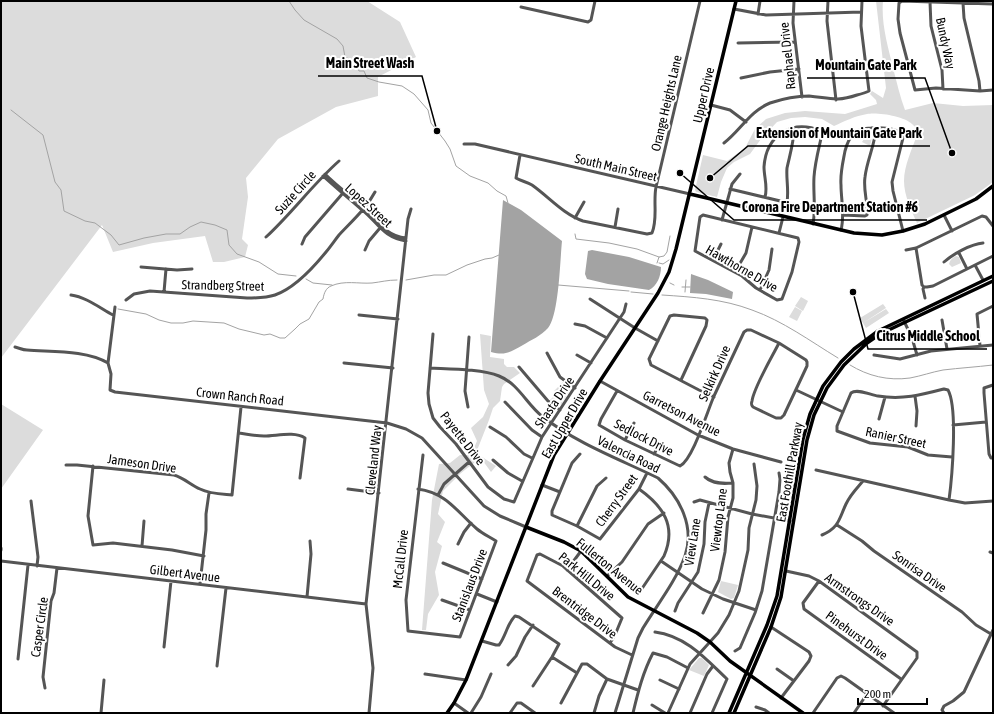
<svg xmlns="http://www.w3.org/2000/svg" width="994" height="714" viewBox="0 0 994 714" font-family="'Asap Condensed',sans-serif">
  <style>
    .green { fill: #dcdcdc }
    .water { fill: #a3a3a3 }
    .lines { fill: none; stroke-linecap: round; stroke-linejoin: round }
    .stream { stroke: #a3a3a3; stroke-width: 1 }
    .minor { stroke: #555; stroke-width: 3 }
    .major { stroke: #000; stroke-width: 3.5 }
    .labels { text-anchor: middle; stroke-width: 4; stroke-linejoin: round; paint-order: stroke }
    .street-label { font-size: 13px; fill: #000; stroke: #fff }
    .leader { fill: none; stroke: #000; stroke-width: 1.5 }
    .callout-dot { fill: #000; stroke: #fff; stroke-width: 1.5 }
    .callout-label { font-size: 14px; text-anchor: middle; font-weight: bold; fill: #000; stroke: #fff; stroke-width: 4; stroke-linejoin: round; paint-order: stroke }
  </style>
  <rect width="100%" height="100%" fill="#fff"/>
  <path class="green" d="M1,1H367L400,22L416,57L378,77V96L336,107L278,139L246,178L248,197L242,239L248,245L245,257L224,262H213L205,236L153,243L113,252L102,225L1,358Z
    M876,1H883C881,24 888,46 893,68C897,83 900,97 905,110L933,103L963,106L993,105V182L975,195L917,223C911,210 904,195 904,181C904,166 912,149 917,135C916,130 916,127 912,124C904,116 877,112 867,114C855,116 845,121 834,126L822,119L805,117L791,118L777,122L761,139L750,154L734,162L727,168L721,182L717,197L696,192L695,190L703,155L727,161L745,148L755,129L766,119L785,113L805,111L845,114L877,104L876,100L870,94L872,91L883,98L886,88Z
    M866,130H872L873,132L870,146L862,142L864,139L856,134Z
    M956,256L959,257L961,263L952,267L949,264C950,260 952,258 956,256Z
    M801,297L808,301L803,311L795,306Z
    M883,304L886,308L863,323L860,318Z
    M795,307L802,311L797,321L789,317Z
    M886,309L889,313L866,328L863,323Z
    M480,334L491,336L490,357L504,359V364L507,367H514L520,373L504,384L502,387L500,401L493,408L489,420L476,453L496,466L491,472L483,461L479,459L461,473L443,491L438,514L445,522L437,542L442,546L435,572L439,595L428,614L426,630H422L432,500L439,464L450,463L460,455H471L477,441L471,428L483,417L489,404L484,390Z
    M563,382L570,387V390L561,405L558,406L550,400L556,394L554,391Z
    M1,404L43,430L1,489Z
    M721,581L738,585L734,598L731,599L718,592Z
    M699,658H702L709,665L704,676L689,670Z"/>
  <path class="water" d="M503,200L521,210L562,241C560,260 559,315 548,328C541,336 531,340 523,345C510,352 506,356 491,352Z
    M592,250L629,257L661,267C661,276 657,286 649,290L608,284L587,279L585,274L588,251Z
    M691,274L708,280L733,292L732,299L706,294L690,293Z"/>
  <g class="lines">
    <path class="stream" d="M289,1L295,10L304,20L337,39L343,46L345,57L355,62L359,71H364L367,78L379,82L402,86L414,94L428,110L431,123L445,141L450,149L456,166L470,176L488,183L497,191L506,196L508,203
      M11,110L43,135L55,182L61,190L64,211L85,221L95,223L111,235L119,245L144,238L166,234H180L190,227L201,222L215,225L227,230L229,245L237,254L259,262L278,274L296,276
      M575,234L576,239L609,243L637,249L659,257
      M657,263L659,257L664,256L667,252L670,236
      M659,263L663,264L669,260
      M306,279L313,283L332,285
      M406,280L434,275H446L467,265L485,259L492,258L499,255
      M670,283L674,285
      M558,285L629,291
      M682,287H690
      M631,292L653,294
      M685,292L686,280
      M662,295C693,297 723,299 752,310C783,321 810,341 838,358
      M118,309L146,314L159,320L171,323H183L193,321L224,323L239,329L264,335L270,334L280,338H285L295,329L300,324L309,319L319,302L323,299C324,293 326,288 331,286C344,280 359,284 372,283C381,282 387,280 397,280
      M850,365C868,376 888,381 910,378C921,376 932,372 943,370C960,368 976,367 993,365"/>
    <path class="minor" d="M794,1L793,23L802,97
      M828,1L827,21L836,100
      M930,2L931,26L942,70L943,89
      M963,3L964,18L979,81L980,91
      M993,4L902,1L899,3L898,19L900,33L915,90L936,88L980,91L993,90
      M521,7L588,22L591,20L595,1
      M734,9L766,15L861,12
      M758,14L760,1
      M738,43L795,42
      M741,78L770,72L799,69
      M711,105L730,110L746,122
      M724,143C740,131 750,111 770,103C782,99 796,96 809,96C830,98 836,102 857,95C861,94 865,93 869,91L861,26L862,1
      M464,144H475L690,194
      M520,155L516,178C521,181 527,182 532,185C549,197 563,214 583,221L647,234L652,233C658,219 653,202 656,187L700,1
      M325,174C336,185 348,194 360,204C375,217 384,236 406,238
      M323,176C335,187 348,198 361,209C378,222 382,237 406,241
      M730,189L797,205L815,206
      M765,197C768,187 764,177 764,167C766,135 792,119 821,131L822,134C819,148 815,162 814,177C813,193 816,208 813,224
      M787,202C789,190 786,179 787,168C790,154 794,142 794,128
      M703,215L798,238L799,242L792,272L782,299L777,300L756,288L742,276L695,251L700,217Z
      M843,215L865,216L867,215C868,202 863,190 865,177C867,160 875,145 876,128
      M944,215L952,231
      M575,218L584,202
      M722,220L732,184L740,174
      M615,227L618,209
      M841,230C845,215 841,200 841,185C840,173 843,162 845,151C849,136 855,128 871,128C882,127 895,128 904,134L892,182L893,191L903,231
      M779,233L783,217
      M266,237C292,213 313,184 339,161
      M302,244L305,237L343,193
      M916,248L922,285L924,287L923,289L925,298
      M365,250L369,241L380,228
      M906,250L916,248L982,216L986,217L993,226
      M959,253L967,269
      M713,260L721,244
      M944,262C953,254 971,244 983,243
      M975,265L983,280
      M141,267L177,270L192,269
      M735,272L746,253L752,227
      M924,287H927L933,286L993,256
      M760,290L769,270L772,249
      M164,292L166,269
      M71,295C86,297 100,308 113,315
      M590,299L635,328L658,341
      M126,300L134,294L150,291L247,298C257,298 266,298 275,295C295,288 313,268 326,252C331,246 335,240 339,235C352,221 366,209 375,192
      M359,315L398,319
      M942,320L947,349
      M904,321L912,338L917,355
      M575,324L585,326L607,338
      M433,334L428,393L429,404L433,418L440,427L456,444L488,487L504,499L514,502L542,437L620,318L624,312L626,304
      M980,346L977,314L993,306
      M15,347C19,348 23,350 27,350C52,352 86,350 108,363L111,374L110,390L115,392L387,423L406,429L422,438L484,506L500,516L526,527
      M547,353L560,377L575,388
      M577,355L591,363
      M874,355L900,359L931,351L993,345
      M108,363L115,307
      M344,363L393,368
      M519,367L548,401L560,410
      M430,368C449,369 482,369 499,376C519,384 527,405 543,417C578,444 619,459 658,478C680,497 695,527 685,556C676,581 657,605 643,628L638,638L615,713
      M681,380L706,326L707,320L705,318L674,315L670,316L649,359L651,365L699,390L714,397
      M600,381L698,435L733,449L781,462
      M993,385L984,388V393L989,454L991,458H993
      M796,390L843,412
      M617,391L601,419L599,425L625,440L680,466C693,459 707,412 714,396C724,375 734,353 744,332L747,330H751L779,343L806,360L807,362V366L784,415L781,418H776L753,407C751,404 751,405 752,401C754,387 772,357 779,343
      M915,396L917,411L916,426
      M505,402L532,430L542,437
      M468,407L465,391L469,337
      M879,419L885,397
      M953,425L986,422
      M490,427L506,437L524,454L532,458
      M239,433C247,434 256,436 264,436C277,436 294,431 305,438L300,478
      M625,440L634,423
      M580,454L572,463L552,511V515L577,526L600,539L639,489L647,473
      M654,454L658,447
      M493,460L508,473L522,481
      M66,465H77L174,475C184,478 191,485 200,489C210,494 221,494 232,495L241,407
      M93,466L88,516L93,545L113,543L172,550L204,556
      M816,470L949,500L965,503L993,501
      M705,477C713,484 723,484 733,483
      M542,485L560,492
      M348,489L379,493
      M418,489C447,493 457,512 477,529C483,534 490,537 496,541L460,637L408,631L406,600L423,455
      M639,489C663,506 677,526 664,556L641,590
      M438,495L444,484L469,462
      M949,500C952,478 958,408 948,390L944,389C921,395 902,400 878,396C871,395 857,388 851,393L837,426V431L870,443L908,447L928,455L952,457
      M31,501L38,557L37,566
      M694,502L700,500L752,514L790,521
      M837,525L862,541L874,551L962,612L976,625L991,634
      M577,526L597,486L606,478
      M822,535C839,528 839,519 846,504C850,495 857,488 863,481
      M458,544L464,532L471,523
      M142,546L144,521
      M1,548V550
      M990,552L993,553
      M1,561L366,604
      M661,561L702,589L723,599L756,610
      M443,563L482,579
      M567,570L581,551
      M786,571L809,576L819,581L917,652V658L883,706
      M607,576L622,562L648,524L664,513
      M819,581L803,603L804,609L901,679
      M200,584L206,530V514L209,493
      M477,594L497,602
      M307,597L311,554L310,541
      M442,600L470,610
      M675,611L678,603L698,572L704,544L705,522L709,503
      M703,613L719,580L725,552L728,517L733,498V483L730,472L729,463L733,449
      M771,627L809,652L811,656L809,661L781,698
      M655,632C686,636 706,659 727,679L712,713
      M482,641L496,645H499C506,636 507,624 515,616L519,617L559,644L552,657L533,686
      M610,643L615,635L622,618L563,566L540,554L537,555L527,581L615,647L632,655
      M164,647L171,581
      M735,651L740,648L755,613L762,591L779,492L780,479L779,473
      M552,657L577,673
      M18,659L28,565
      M508,665L516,656L525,637L533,625
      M217,666L226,588
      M777,669L794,681
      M425,674L466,680
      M660,680L679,689
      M45,688L43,677L51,601L54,593L57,568
      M454,703L468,713
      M561,703L582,664H587L607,679L638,690
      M652,705L665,713
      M756,707L765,710L769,713
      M101,713L104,680
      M369,713L373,668L366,604L408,219L411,209
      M471,713L481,697L491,674
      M510,713L517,703H521L535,713
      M594,713L599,696L607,679
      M633,713C638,692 643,672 653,653L667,657L688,668
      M668,713L690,664L718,633L729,615L739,591L748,550L749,528L756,500L757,486L754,464
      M690,713L707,674L713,666
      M813,713L837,678L841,676L845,678L894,713
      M854,713L867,694
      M944,713L942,710L944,706L953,701L964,692L993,630"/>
    <path class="major" d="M690,194L854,233L882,235L903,231L925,224L976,199L993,186
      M526,527L564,542L581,551L628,597L697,633L710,642L730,661L803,713
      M447,713L454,703L466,680L554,455L600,381L658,293L669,272L676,249L736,1
      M729,713L767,625L777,596L803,439L810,414L823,386L841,362L854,349L878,331L993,276
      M734,713L771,627L781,597L807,440L814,415L827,388L844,365L867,343L880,334L993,281"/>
  </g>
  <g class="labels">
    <g class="street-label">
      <text transform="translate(946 43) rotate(78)" y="5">Bundy Way</text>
      <text transform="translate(787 56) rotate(-96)" y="5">Raphael Drive</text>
      <text transform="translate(703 95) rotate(-77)" y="5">Upper Drive</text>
      <text transform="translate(666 103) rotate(-77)" y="5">Orange Heights Lane</text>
      <text transform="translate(616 167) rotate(13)" y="5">South Main Street</text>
      <text transform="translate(295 192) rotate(-48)" y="5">Suzie Circle</text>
      <text transform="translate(369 205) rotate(42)" y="5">Lopez Street</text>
      <text transform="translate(742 268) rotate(30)" y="5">Hawthorne Drive</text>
      <text transform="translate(223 285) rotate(1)" y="5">Strandberg Street</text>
      <text transform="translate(714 373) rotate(-66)" y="5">Selkirk Drive</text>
      <text transform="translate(240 396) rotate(6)" y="5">Crown Ranch Road</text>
      <text transform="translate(554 402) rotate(-56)" y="5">Shasta Drive</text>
      <text transform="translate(682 413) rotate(27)" y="5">Garretson Avenue</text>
      <text transform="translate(564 423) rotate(-60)" y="5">East Upper Drive</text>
      <text transform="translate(644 437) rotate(27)" y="5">Sedlock Drive</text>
      <text transform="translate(896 437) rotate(12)" y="5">Ranier Street</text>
      <text transform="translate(463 438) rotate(52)" y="5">Payette Drive</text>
      <text transform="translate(629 454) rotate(26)" y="5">Valencia Road</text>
      <text transform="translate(373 460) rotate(-84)" y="5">Cleveland Way</text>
      <text transform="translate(142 463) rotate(8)" y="5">Jameson Drive</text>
      <text transform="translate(789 472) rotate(-80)" y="5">East Foothill Parkway</text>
      <text transform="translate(616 500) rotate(-54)" y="5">Cherry Street</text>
      <text transform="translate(718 520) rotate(-83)" y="5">Viewtop Lane</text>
      <text transform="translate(692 542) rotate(-81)" y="5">View Lane</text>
      <text transform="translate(400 559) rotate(-84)" y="5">McCall Drive</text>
      <text transform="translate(610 566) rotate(39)" y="5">Fullerton Avenue</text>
      <text transform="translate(920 571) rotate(35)" y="5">Sonrisa Drive</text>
      <text transform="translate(185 573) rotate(7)" y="5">Gilbert Avenue</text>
      <text transform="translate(587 576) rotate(39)" y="5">Park Hill Drive</text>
      <text transform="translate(469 585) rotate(-69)" y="5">Stanislaus Drive</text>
      <text transform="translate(860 599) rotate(35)" y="5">Armstrongs Drive</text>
      <text transform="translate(585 612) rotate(37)" y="5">Brentridge Drive</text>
      <text transform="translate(39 627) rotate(-82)" y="5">Casper Circle</text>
      <text transform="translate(857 635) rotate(36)" y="5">Pinehurst Drive</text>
    </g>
  </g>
  <path class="leader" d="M437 131L422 76H318M952 153L925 78H807M710 178L748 146H930M680 173L734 220H927M853 292L868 349H987"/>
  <g class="callout-dot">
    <circle cx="437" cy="131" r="4"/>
    <circle cx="952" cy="153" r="4"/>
    <circle cx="710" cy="178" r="4"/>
    <circle cx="680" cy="173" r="4"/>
    <circle cx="853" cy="292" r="4"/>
  </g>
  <g class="callout-label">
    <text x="370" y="68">Main Street Wash</text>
    <text x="866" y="70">Mountain Gate Park</text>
    <text x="839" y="138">Extension of Mountain Gate Park</text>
    <text x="830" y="212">Corona Fire Department Station #6</text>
    <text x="928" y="341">Citrus Middle School</text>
  </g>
  <rect width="994" height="714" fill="none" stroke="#000000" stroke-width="4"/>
  <path d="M858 698v6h69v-6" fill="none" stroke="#000000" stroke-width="2"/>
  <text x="864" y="698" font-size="12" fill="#000000" stroke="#ffffff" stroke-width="3" paint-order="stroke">200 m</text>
</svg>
